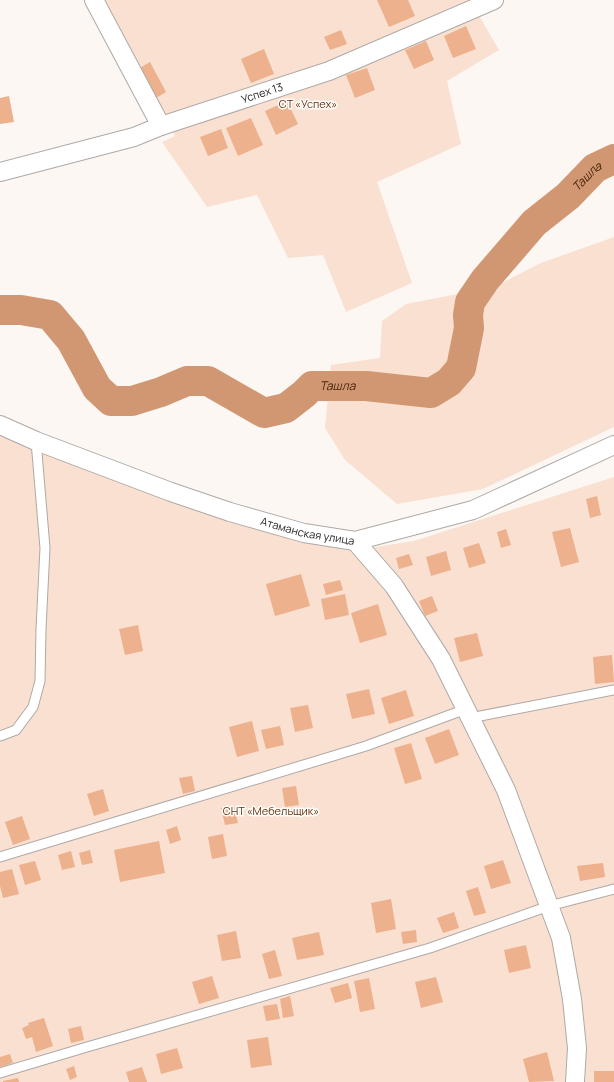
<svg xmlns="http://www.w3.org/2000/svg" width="614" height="1082" viewBox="0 0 614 1082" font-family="Manrope,sans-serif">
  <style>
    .green { fill: #f9e0d1 }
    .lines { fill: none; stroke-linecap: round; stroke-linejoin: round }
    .river { stroke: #d19773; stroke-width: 30 }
    .building { fill: #edb18d }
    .service-casing { stroke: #aea9a6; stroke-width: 11 }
    .minor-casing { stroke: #aea9a6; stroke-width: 20 }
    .service { stroke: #fff; stroke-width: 9 }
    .minor { stroke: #fff; stroke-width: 18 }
    .labels { text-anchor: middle; stroke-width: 3; stroke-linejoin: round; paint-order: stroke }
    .street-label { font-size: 11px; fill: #282625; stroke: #fff }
    .park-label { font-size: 11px; fill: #652f04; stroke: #fff }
    .water-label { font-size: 12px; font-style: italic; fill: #4b250a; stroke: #fff }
  </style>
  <rect width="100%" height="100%" fill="#fcf7f3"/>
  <path class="green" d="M103,0H470L499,50L447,81L461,144L377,182L412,283L346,312L323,255L288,258L257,195L207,207L162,142L175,136L160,109Z
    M614,237V427L483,489L397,504L345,460L325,428L331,365L380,358L382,321L406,304L494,287L541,263Z
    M0,436L179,505L316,545L356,550L414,541L614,477V1082H0Z"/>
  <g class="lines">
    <path class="river" id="s1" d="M0,310H21L50,315L71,340L97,388L111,401H132L161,392L187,381H208L264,413L286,408L304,394L312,386H366L431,393L449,382L461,368L469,328L468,315L470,302L485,280L534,223L568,196L595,168L614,159"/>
  </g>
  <path class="building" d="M377,0H408L415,16L389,27Z
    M466,26L476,49L453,58L444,36Z
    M341,30L347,44L330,50L324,37Z
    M426,41L434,60L414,69L405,50Z
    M264,49L274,74L251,83L241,59Z
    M150,62L166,92L156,98L140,68Z
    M367,68L375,90L355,98L346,75Z
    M9,96L14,122L0,124V98Z
    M287,101L298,124L276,135L265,111Z
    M251,118L263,145L238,156L226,128Z
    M221,129L228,148L208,156L200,137Z
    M597,496L601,515L590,518L586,499Z
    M570,528L579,562L561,567L552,532Z
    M506,529L511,545L501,548L497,532Z
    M479,543L486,563L469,568L463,548Z
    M446,551L451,570L431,576L426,557Z
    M409,554L413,565L399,569L396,558Z
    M301,574L310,606L275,616L266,584Z
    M340,580L343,590L326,595L323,584Z
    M345,594L349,615L325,620L321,599Z
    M432,596L438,611L425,616L419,601Z
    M378,604L387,635L360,643L351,613Z
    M138,625L143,651L125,655L119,629Z
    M477,633L483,656L460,662L454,638Z
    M612,655L614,682L595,684L593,657Z
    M369,689L375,714L352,719L346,694Z
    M406,690L414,716L389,724L381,698Z
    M308,705L313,728L295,732L290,708Z
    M252,721L259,751L237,757L229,727Z
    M280,726L284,745L266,749L261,730Z
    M449,729L459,755L435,764L425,738Z
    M411,743L422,779L405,784L394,748Z
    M192,776L195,791L183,794L179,778Z
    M296,786L299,805L285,807L282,788Z
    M103,789L109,811L94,816L87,794Z
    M234,806L238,823L225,825L221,808Z
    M22,816L30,839L13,845L5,822Z
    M177,826L181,840L170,844L166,830Z
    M223,834L227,856L212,859L208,837Z
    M159,841L165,873L120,882L114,850Z
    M90,850L93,863L82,865L79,853Z
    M71,851L75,867L62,870L58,855Z
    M503,860L511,883L491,889L484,866Z
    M35,861L41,880L25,885L19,865Z
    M603,863L605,877L580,881L577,866Z
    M12,869L19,894L3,898L0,886V872Z
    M478,887L486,913L474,916L466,891Z
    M391,899L396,929L376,933L371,903Z
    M454,912L459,928L443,933L437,918Z
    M416,930L417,942L403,944L401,932Z
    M236,931L241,958L222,961L217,935Z
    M319,932L324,955L297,960L292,938Z
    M526,945L531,968L509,973L504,950Z
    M275,950L282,976L269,979L262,954Z
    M212,976L219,998L199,1004L192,982Z
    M436,977L443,1002L421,1008L415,982Z
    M369,978L375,1009L360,1012L354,981Z
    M348,983L352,998L335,1003L330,988Z
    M290,996L294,1016L283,1018L280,999Z
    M277,1004L280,1019L266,1021L263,1006Z
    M44,1018L53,1046L36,1052L32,1037L26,1039L22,1028L29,1025L28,1023Z
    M81,1026L84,1040L71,1043L68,1029Z
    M268,1037L272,1065L251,1068L247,1040Z
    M177,1048L183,1068L161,1074L156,1054Z
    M547,1052L554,1081L529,1082L523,1059Z
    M10,1054L13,1063L0,1067V1057Z
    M74,1066L77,1077L70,1080L66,1069Z
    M142,1067L147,1082H129L126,1072Z
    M594,1071H614V1082H594Z
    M18,1078L19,1082H3V1081Z"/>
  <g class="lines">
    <defs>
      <path id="service" d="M470,718L614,690
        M0,736L16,730L33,707L40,681L41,629L45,548L36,441
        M0,857L366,746L466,709
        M0,1073L87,1047L430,948L549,906L614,889"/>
      <g id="minor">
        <path id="s2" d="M94,0L161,126L329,71L494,0"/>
        <path d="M0,172L134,137L161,126"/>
        <path id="s3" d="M0,425L36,441L171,492L230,512L304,533L355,541L473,510L614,445"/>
        <path d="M355,541L394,586L441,659L506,790L561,938L572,999L577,1048L575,1082"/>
      </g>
    </defs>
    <use href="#service" class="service-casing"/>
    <use href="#minor" class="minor-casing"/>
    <use href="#service" class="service"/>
    <use href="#minor" class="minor"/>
  </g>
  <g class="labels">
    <g class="street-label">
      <text dy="4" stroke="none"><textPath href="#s2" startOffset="249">Успех 13</textPath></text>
      <text dy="4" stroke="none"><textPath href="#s3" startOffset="326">Атаманская улица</textPath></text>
    </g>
    <g class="park-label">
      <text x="308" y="108">СТ «Успех»</text>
      <text x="271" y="815">СНТ «Мебельщик»</text>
    </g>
    <g class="water-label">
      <text dy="4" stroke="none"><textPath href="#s1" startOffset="777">Ташла</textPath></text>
      <text dy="4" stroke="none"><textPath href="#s1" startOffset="404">Ташла</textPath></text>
    </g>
  </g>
</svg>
